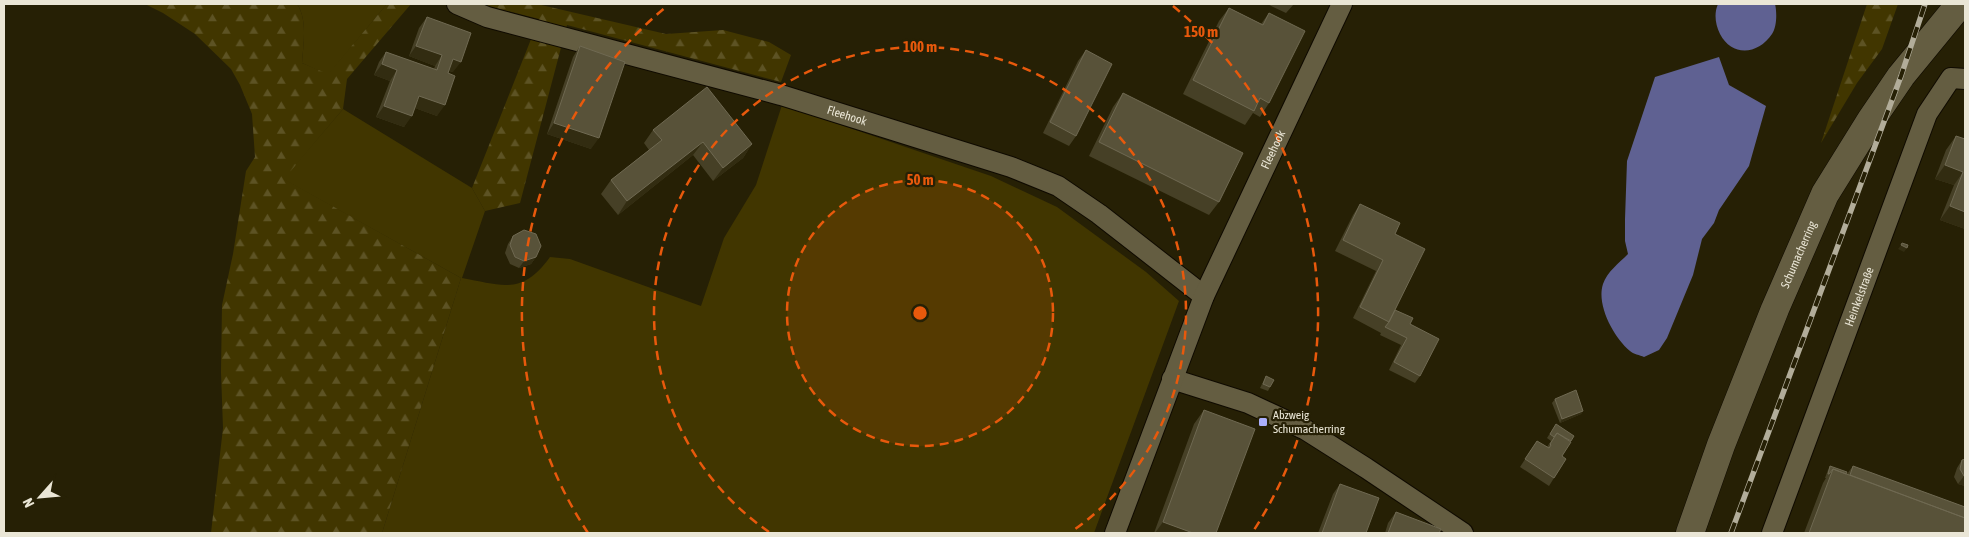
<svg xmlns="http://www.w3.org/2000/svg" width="1969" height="537" viewBox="0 0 1969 537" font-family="'Asap Condensed',sans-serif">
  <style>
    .green { fill: #413600 }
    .forest { fill: url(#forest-firs) }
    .water { fill: #5f6192 }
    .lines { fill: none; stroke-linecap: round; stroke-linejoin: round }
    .minor-casing { stroke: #0f0a00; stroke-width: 22 }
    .secondary-casing { stroke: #0f0a00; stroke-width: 29 }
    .minor { stroke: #645d41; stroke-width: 20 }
    .secondary { stroke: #645d41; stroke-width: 28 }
    .rail-casing { stroke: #b2ad9a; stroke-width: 5.5 }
    .rail { stroke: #262005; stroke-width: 4; stroke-dasharray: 11; stroke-linecap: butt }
    .wall { fill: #464026 }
    .shaded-wall { fill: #322c11 }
    .building { fill: #585239; stroke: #6f6952 }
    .ring { fill: none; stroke: #e8590c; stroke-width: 2.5; stroke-dasharray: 9 6 }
    .poi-dot { fill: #abaffb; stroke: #262005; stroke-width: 2 }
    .labels { text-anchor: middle; stroke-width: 4.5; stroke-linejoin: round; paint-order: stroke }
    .street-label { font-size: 12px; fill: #eae6d6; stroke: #262005 }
    .poi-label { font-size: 12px; fill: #eae6d6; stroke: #262005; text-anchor: start }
    .centre { fill: #e8590c; stroke: #262005; stroke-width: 2.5 }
    .ring-label { font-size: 15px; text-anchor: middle; font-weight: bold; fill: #e8590c; stroke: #262005; stroke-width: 4.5; stroke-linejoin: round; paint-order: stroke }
  </style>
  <defs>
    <pattern id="forest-firs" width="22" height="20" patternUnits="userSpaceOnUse" patternTransform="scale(1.25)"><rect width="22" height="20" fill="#413600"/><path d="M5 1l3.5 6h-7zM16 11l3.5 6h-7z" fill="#5d5324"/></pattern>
  </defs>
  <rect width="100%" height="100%" fill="#262005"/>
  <path class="green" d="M297,4H387L328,75L302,63C303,45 308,20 297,4Z
    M782,105L991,176L1057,207L1146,272L1179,301L1094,533H382L461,278L283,179L343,109L472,188L485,211L462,278C502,285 522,296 550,257L570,259L701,306L724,238L756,185Z"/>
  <path class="forest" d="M145,4H297C308,20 303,45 302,63L328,74L387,4H411L347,79L343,109L284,179L461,278L382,533H211L223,428L221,372L222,305L233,254L246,171L255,157L252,114L240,85L231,69L195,34L163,13Z
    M480,4H537L666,34L723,30L769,42L791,55L781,82L567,25L520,203L485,211L472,188L539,19Z
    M1867,4H1898L1882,49L1857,83L1821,143Z"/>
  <path class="water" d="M1718,4H1775C1777,12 1777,27 1772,34C1758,55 1732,57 1720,34C1715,24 1714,13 1718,4Z
    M1719,57L1729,85L1766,106L1749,166L1719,210L1714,223L1702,239L1693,275L1667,338L1659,350L1644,357C1640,355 1633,354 1630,351C1614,338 1596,305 1603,284C1607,272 1619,263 1628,254L1625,241V219L1627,161L1655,77Z"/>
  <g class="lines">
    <defs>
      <g id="minor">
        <path id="s1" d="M457,4L487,17L781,95L1011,167L1058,186L1099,214L1204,296"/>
        <path d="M1172,379L1248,403L1306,430L1366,468L1463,533"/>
        <path id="s2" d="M1115,533L1204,296L1342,4"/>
        <path id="s3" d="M1772,533L1927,114L1951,78L1965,79"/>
      </g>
      <g id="secondary">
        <path id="s4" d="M1690,533L1721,445L1775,309L1825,194L1871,120L1901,76L1960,4"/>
      </g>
    </defs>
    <use href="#minor" class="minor-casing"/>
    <use href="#secondary" class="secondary-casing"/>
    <use href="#minor" class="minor"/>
    <use href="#secondary" class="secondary"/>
    <defs>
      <path id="rail" d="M1731,533L1901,76L1925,4"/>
    </defs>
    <use href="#rail" class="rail-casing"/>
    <use href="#rail" class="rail"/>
  </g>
  <path class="wall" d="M1267,4H1294L1286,13Z
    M1229,8L1261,24L1269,13V103L1260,117L1253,113L1245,125L1183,94L1219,21Z
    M427,17L453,72L449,71L437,116L415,108L404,127L376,117L390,81L374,75L379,62L386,52L434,69L435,66L409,56L419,28Z
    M580,46L591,149L547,134L573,57Z
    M1086,50L1076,136L1069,146L1043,133L1078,61Z
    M1123,93L1219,202L1209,215L1089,156L1113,107Z
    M653,130L752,144L743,158L713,181L693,155L618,215L601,194L611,180L649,150L644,143Z
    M1956,136L1965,139V229L1940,220L1954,185L1935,179L1946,150Z
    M1360,204L1395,234V310L1410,324L1420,376L1415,383L1389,370L1401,345L1380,335L1381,333L1353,318L1376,271L1335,251L1353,215Z
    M513,236L536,257L531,264L519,268L510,264L505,253L508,244Z
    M1266,376L1270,387L1268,391L1260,388Z
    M1555,399L1583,411L1581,414L1560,423L1552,403Z
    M1204,410L1216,533H1154L1194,424Z
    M1556,424L1562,456L1554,478L1549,486L1520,467L1537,441L1547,447L1551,441L1547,438Z
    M1962,460L1965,486L1958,484L1954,477L1957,468Z
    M1830,466L1847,474L1853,466L1965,533H1804L1823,483L1826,478H1825L1828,470Z
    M1340,484L1366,533H1318L1333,494Z
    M1396,512L1439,533H1385L1388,523Z"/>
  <path class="shaded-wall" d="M416,46L442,55L435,66L409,56Z
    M453,59L461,62L453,72L445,70Z
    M382,64L397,70L390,81L374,75Z
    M419,96L445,105L437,116L412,107Z
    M384,106L412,116L404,127L376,117Z
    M554,123L599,138L591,149L547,134Z
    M703,142L693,155L618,215L627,201Z
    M752,144L743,158L713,181L723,168Z
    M1945,165L1963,172L1954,185L1935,179Z
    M1950,206L1965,212V229L1940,220Z
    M1901,245L1907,248L1904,252L1898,249Z
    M536,257L531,264L519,268L524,261Z
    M1583,411L1581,414L1560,423L1562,419Z
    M1964,476L1965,477V486L1958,484Z
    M1163,522L1193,533H1155Z"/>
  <path class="building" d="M1229,8L1263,25L1269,13L1305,31L1269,103L1260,98L1254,111L1193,80Z
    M427,17L471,33L461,62L453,59L448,73L455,76L445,105L419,96L412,116L384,106L397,70L382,64L386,52L437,70L442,55L416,46Z
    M580,46L625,62L599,138L554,123Z
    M1086,50L1112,64L1076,136L1050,122Z
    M707,87L752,144L723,168L703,142L627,201L611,180L662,140L653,130Z
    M1123,93L1243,153L1219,202L1099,142Z
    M1956,136L1965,139V212L1950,206L1963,172L1945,165Z
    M1360,204L1400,223L1395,234L1425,249L1389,322L1360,307L1383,260L1343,240Z
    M524,230L536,234L541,246L536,257L524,261L515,257L510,245L513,236Z
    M1902,243L1908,245L1907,248L1901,245Z
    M1395,310L1413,318L1410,324L1439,339L1420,376L1394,362L1407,338L1385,327L1389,322Z
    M1266,376L1274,380L1270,387L1263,384Z
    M1576,390L1583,411L1562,419L1555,399Z
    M1204,410L1255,429L1216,533H1193L1163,522Z
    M1556,424L1574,436L1571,441L1557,433L1554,437L1550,434Z
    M1557,433L1571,442L1562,456L1566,459L1554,478L1525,459L1537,441L1549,448L1551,445L1550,444Z
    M1965,459V477L1964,476L1960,469L1962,460Z
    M1830,466L1847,472L1846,474L1833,469L1829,474H1828Z
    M1853,466L1965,507V518L1850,475Z
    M1833,469L1965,518V533H1809Z
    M1340,484L1379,498L1366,533H1322Z
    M1396,512L1441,529L1439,533H1388Z"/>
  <circle cx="920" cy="313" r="133" fill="#e8590c" fill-opacity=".12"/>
  <g class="ring">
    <circle cx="920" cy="313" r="133"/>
    <path d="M769 532A266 266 0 1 1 1071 532"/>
    <path d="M588 533A398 398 0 0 1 667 6M1173 6A398 398 0 0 1 1252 533"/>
  </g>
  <rect class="poi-dot" x="1258" y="417" width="10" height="10" rx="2.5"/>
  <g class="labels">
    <g class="street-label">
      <text dy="4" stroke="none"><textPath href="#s1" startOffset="406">Fleehook</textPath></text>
      <text dy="4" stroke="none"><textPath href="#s2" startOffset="415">Fleehook</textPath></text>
      <text dy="4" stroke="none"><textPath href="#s4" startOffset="299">Schumacherring</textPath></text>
      <text dy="4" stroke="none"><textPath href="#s3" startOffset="252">Heinkelstraße</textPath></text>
    </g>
    <g class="poi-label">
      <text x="1273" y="419">Abzweig<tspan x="1273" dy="14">Schumacherring</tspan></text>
    </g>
  </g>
  <circle cx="920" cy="313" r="8" class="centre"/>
  <g class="ring-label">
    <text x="1201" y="37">150 m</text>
    <text x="920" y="52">100 m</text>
    <text x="920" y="185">50 m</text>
  </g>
  <rect width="1969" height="537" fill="none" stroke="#eae6d6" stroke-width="10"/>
  <g transform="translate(40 497) rotate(243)" stroke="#262005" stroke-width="4" paint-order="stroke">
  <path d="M0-4L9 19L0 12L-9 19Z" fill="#eae6d6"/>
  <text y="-8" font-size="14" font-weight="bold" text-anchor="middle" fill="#eae6d6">N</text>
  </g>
</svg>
